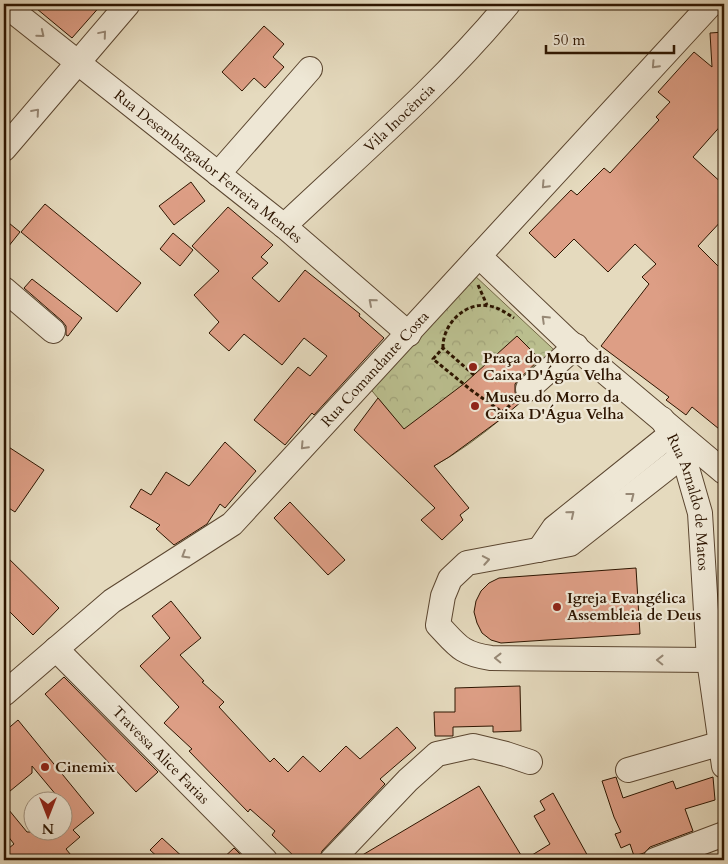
<svg xmlns="http://www.w3.org/2000/svg" width="728" height="864" viewBox="0 0 728 864" font-family="Cardo,serif">
  <style>
    .park { fill: url(#park-crowns); stroke: #746a47 }
    .building { fill: #dd9e85; stroke: #2d1500 }
    .lines { fill: none; stroke-linecap: round; stroke-linejoin: round }
    .minor-casing { stroke: #5b4630; stroke-width: 26 }
    .path { stroke: #2d1500; stroke-width: 3; stroke-dasharray: 4 2.5; stroke-linecap: butt }
    .minor { stroke: #eee7d5; stroke-width: 24 }
    .oneway { stroke: #978875 }
    .poi-dot { fill: #8f2418; stroke: #eee7d5; stroke-width: 2 }
    .labels { text-anchor: middle; stroke-width: 4.5; stroke-linejoin: round; paint-order: stroke }
    .street-label { font-size: 15px; fill: #2d1500; stroke: #eee7d5 }
    .poi-label { font-size: 15px; font-weight: bold; fill: #2d1500; stroke: #eee7d5; text-anchor: start }
  </style>
  <defs>
    <pattern id="park-crowns" width="20" height="18" patternUnits="userSpaceOnUse" patternTransform="scale(1.25)"><rect width="20" height="18" fill="#babe8e"/><path d="M2 6a3 3 0 1 1 6 0M12 15a3 3 0 1 1 6 0" fill="none" stroke="#a0a279"/></pattern>
  </defs>
  <rect width="100%" height="100%" fill="#e5dabe"/>
  <filter id="stains"><feTurbulence type="fractalNoise" baseFrequency=".004" numOctaves="4"/><feColorMatrix values="0 0 0 0 .2 0 0 0 0 .09 0 0 0 0 .02 0 0 0 .5 -.17"/></filter>
  <radialGradient id="worn" r=".72"><stop offset=".6" stop-color="#630" stop-opacity="0"/><stop offset="1" stop-color="#630" stop-opacity=".3"/></radialGradient>
  <path class="park" d="M473,274L566,361C524,399 483,439 434,466L368,386Z"/>
  <path class="building" d="M31,4H102L72,38Z
    M264,26L284,44L273,57L284,67L265,88L254,78L242,91L222,72Z
    M724,32V122L693,157L724,185V218L698,246L724,272V433L692,407L686,415L666,400L669,397L601,346L649,284L642,277L656,264L635,244L608,272L574,239L555,258L529,233L571,190L577,195L604,168L610,173L659,120L656,117L670,102L658,92L694,52L712,67L710,33Z
    M191,182L205,201L174,225L159,206Z
    M45,204L141,283L117,312L21,232Z
    M228,207L273,245L261,257L268,263L252,278L279,302L305,270L360,314L359,316L384,338L314,415L312,413L285,445L254,420L298,367L310,376L327,356L304,338L282,365L244,334L229,351L209,333L219,322L194,295L219,271L192,246Z
    M4,219L20,232L4,252Z
    M173,233L193,250L180,266L160,249Z
    M32,279L82,318L68,336L66,335V326L62,321L24,288Z
    M517,336L540,359L519,379L515,384V392L517,398L522,401L501,419L449,457L434,466L469,508L460,515L463,520L442,540L421,520L435,508L354,430L378,398L404,429L465,383Z
    M225,442L256,471L225,508L220,504L207,524L174,545L156,529L160,525L130,507L141,489L151,495L166,472L189,486Z
    M4,444L44,470L15,512L4,505Z
    M290,502L345,560L328,575L274,518Z
    M4,554L59,608L33,635L4,606Z
    M636,568L640,634L501,643L491,640L482,633L477,623L474,612L476,601L481,591L489,583L499,578Z
    M171,601L201,638L180,655L204,681L202,682L224,702L219,707L270,762L274,758L288,772L303,756L320,772L346,746L360,759L397,727L416,748L380,779L385,784L322,851L319,860H298L272,835L275,831L250,809L248,812L189,751L192,749L164,723L179,707L140,666L170,638L152,616Z
    M64,677L158,772L136,792L45,694Z
    M520,686L521,731L493,732V726L453,727V736H435L434,712H455V688Z
    M18,720L94,813L73,830L80,837L66,849L75,860H4V852L14,844L4,831V804L27,832H62V802L32,766V773L4,796V732Z
    M616,777L623,798L673,781L676,789L713,777L715,800L685,809L693,831L650,847L644,853L634,856L630,844L621,848L615,834L621,832L614,817L602,781Z
    M479,786L524,860H354Z
    M553,793L590,860H524L550,844L534,816L545,810L540,801Z
    M162,838L186,860H161L150,850Z
    M234,848L246,860H221Z"/>
  <g class="lines">
    <defs>
      <g id="minor">
        <path id="s1" d="M4,4L284,226L409,334"/>
        <path d="M4,149L128,4"/>
        <path d="M218,174L310,69"/>
        <path id="s2" d="M284,226C360,154 441,85 508,4"/>
        <path d="M479,256L567,340L724,472"/>
        <path d="M4,289L53,331"/>
        <path d="M528,389L576,346"/>
        <path id="s3" d="M662,419L671,434L687,468L700,513L709,660L724,766"/>
        <path d="M682,456L570,544L467,563L450,579L443,596L438,625C457,645 461,654 491,658L709,660"/>
        <path d="M539,550L554,528L671,434"/>
        <path id="s4" d="M56,649L265,860"/>
        <path id="s5" d="M4,694L112,601L232,524L711,4"/>
        <path d="M628,770L722,743"/>
        <path d="M332,860L408,780L437,754L473,746L506,754L530,762"/>
        <path d="M655,860L724,834"/>
      </g>
    </defs>
    <use href="#minor" class="minor-casing"/>
    <path class="path" d="M478,285L487,305
      M443,348C442,325 465,301 489,306C498,307 506,313 514,318
      M474,375L443,348L433,359L471,390L502,412L515,401"/>
    <use href="#minor" class="minor"/>
  </g>
  <defs><path id="oneway-chevron" d="M-2-3.5L2.5 0L-2 3.5" fill="none" stroke-width="1.6" stroke-linecap="round" stroke-linejoin="round" transform="scale(1.25)"/></defs>
  <g class="oneway">
    <use href="#oneway-chevron" transform="translate(41 34) rotate(39)"/>
    <use href="#oneway-chevron" transform="translate(103 34) rotate(-50)"/>
    <use href="#oneway-chevron" transform="translate(655 65) rotate(133)"/>
    <use href="#oneway-chevron" transform="translate(36 112) rotate(-49)"/>
    <use href="#oneway-chevron" transform="translate(545 185) rotate(133)"/>
    <use href="#oneway-chevron" transform="translate(372 302) rotate(-139)"/>
    <use href="#oneway-chevron" transform="translate(545 319) rotate(-136)"/>
    <use href="#oneway-chevron" transform="translate(304 446) rotate(133)"/>
    <use href="#oneway-chevron" transform="translate(631 496) rotate(-38)"/>
    <use href="#oneway-chevron" transform="translate(571 514) rotate(-39)"/>
    <use href="#oneway-chevron" transform="translate(185 555) rotate(149)"/>
    <use href="#oneway-chevron" transform="translate(486 560) rotate(-10)"/>
    <use href="#oneway-chevron" transform="translate(498 658) rotate(-179)"/>
    <use href="#oneway-chevron" transform="translate(660 660) rotate(-179)"/>
  </g>
  <g class="poi-dot">
    <circle cx="473" cy="367" r="5"/>
    <circle cx="475" cy="406" r="5"/>
    <circle cx="557" cy="607" r="5"/>
    <circle cx="45" cy="767" r="5"/>
  </g>
  <g class="labels">
    <g class="street-label">
      <text dy="5" stroke="none"><textPath href="#s2" startOffset="158">Vila Inocência</textPath></text>
      <text dy="5" stroke="none"><textPath href="#s1" startOffset="261">Rua Desembargador Ferreira Mendes</textPath></text>
      <text dy="5" stroke="none"><textPath href="#s5" startOffset="496">Rua Comandante Costa</textPath></text>
      <text dy="5" stroke="none"><textPath href="#s3" startOffset="89">Rua Arnaldo de Matos</textPath></text>
      <text dy="5" stroke="none"><textPath href="#s4" startOffset="149">Travessa Alice Farias</textPath></text>
    </g>
    <g class="poi-label">
      <text x="483" y="363">Praça do Morro da<tspan x="483" dy="17">Caixa D'Água Velha</tspan></text>
      <text x="485" y="402">Museu do Morro da<tspan x="485" dy="17">Caixa D'Água Velha</tspan></text>
      <text x="567" y="603">Igreja Evangélica<tspan x="567" dy="17">Assembleia de Deus</tspan></text>
      <text x="55" y="772">Cinemix</text>
    </g>
  </g>
  <rect width="728" height="864" fill="none" stroke="#e5dabe" stroke-width="20"/>
  <rect x="5" y="5" width="718" height="854" fill="none" stroke="#2d1500" stroke-width="2.5"/>
  <rect x="10" y="10" width="708" height="844" fill="none" stroke="#2d1500"/>
  <g transform="translate(48 816) rotate(180)"><circle r="24" fill="#eee7d5" stroke="#a19380"/>
  <path d="M0-4L9 19L0 12L-9 19Z" fill="#8f2418"/>
  <text y="-8" font-size="14" font-weight="bold" text-anchor="middle" fill="#2d1500">N</text>
  </g>
  <path d="M546 45v8h128v-8" fill="none" stroke="#2d1500" stroke-width="2.5"/>
  <text x="553" y="45" font-size="15" fill="#2d1500" stroke="#eee7d5" stroke-width="4" paint-order="stroke">50 m</text>
  <rect width="100%" height="100%" filter="url(#stains)"/>
  <rect width="100%" height="100%" fill="url(#worn)"/>
</svg>
